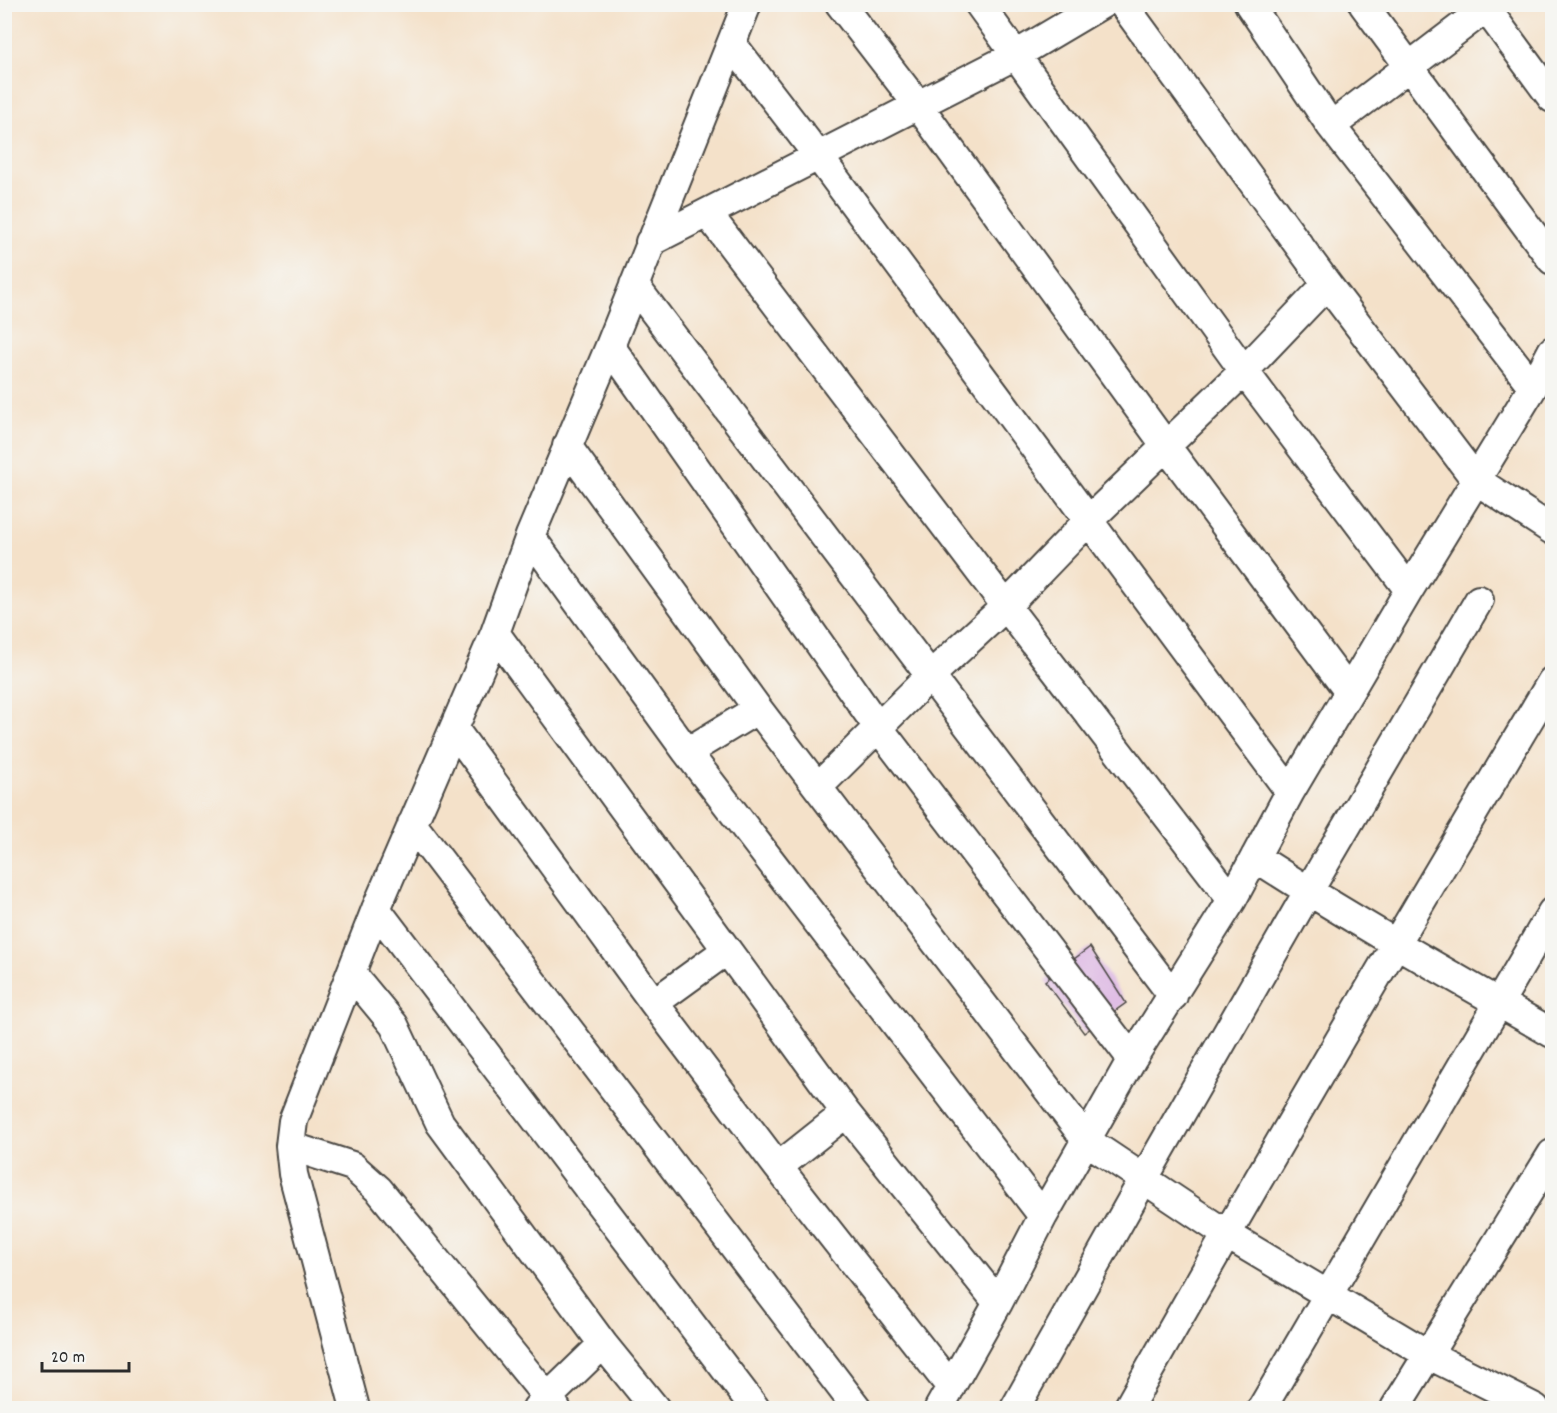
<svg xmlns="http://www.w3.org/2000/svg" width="1557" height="1413" viewBox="0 0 1557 1413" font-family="Dekko,sans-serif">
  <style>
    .building { fill: #d7a9e0 }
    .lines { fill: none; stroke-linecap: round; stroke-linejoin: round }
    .minor-casing { stroke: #494643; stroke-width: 32 }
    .minor { stroke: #fff; stroke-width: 28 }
  </style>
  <rect width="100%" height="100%" fill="#f6f6f2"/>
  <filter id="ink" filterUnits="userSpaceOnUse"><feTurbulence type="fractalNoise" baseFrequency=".0167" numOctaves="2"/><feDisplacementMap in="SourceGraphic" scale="12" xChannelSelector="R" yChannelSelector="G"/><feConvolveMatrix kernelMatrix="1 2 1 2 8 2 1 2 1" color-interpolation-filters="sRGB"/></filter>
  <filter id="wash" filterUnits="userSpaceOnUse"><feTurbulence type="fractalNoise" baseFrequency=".008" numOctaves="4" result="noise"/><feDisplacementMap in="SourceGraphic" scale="24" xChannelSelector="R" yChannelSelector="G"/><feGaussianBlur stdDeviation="1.35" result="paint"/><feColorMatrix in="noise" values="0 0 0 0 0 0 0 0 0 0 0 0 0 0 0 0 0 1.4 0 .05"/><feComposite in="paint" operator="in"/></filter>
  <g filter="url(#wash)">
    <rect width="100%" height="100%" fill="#f4e1c9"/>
    <g id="blocks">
      <path class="building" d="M1090,947L1126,1003L1084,1033L1045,981Z"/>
    </g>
  </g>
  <g filter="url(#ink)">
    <use href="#blocks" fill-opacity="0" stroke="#494643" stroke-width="1.5"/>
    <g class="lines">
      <defs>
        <path id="minor" d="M840,4L918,105L1166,446L1349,692
          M979,4L1244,371L1409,590
          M1123,4L1327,284L1476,480L1552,530
          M1249,4L1331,126L1533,387
          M1363,4L1552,260
          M1483,4L1552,98
          M732,44L819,157L1290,792
          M1331,126L1491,4
          M708,214L1006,606L1232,900
          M650,242L1016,55L1102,4
          M634,285L1173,996
          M610,346L878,727L1132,1059
          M567,446L758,709
          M530,536L687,752L758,709L1087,1141L1226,1234L1429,1355L1535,1408
          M495,633L727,950
          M454,729L654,1003L778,1167L951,1387
          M687,752L1043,1216
          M818,787L931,675L1006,606L1089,520L1244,371L1327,284
          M412,824L857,1408
          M1255,857C1352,920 1452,976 1552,1033
          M376,909L755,1408
          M351,973L394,1025L440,1123L603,1344L655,1408
          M654,1003L727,950L846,1113L998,1303
          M290,1146L352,1166L379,1190L556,1408
          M778,1167L846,1113
          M355,1408L293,1174L290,1146L293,1121L376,909L495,633L530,536L610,346L747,4
          M537,1408L603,1344
          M939,1408L998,1303L1043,1216L1132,1059L1232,900L1290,792L1409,590L1533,387L1552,351
          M1015,1408L1143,1180L1308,892L1479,600
          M1128,1408C1265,1164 1408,922 1552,681
          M1262,1408L1552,912
          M1395,1408L1552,1154"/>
      </defs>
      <use href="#minor" class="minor-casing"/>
      <use href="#minor" class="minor"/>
    </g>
  </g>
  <rect width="1557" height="1413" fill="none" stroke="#f6f6f2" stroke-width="24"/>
  <path d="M42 1362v9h87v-9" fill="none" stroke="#2b2b2b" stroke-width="3"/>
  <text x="51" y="1362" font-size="18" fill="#2b2b2b" stroke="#f6f6f2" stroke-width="4.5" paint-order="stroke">20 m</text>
</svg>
